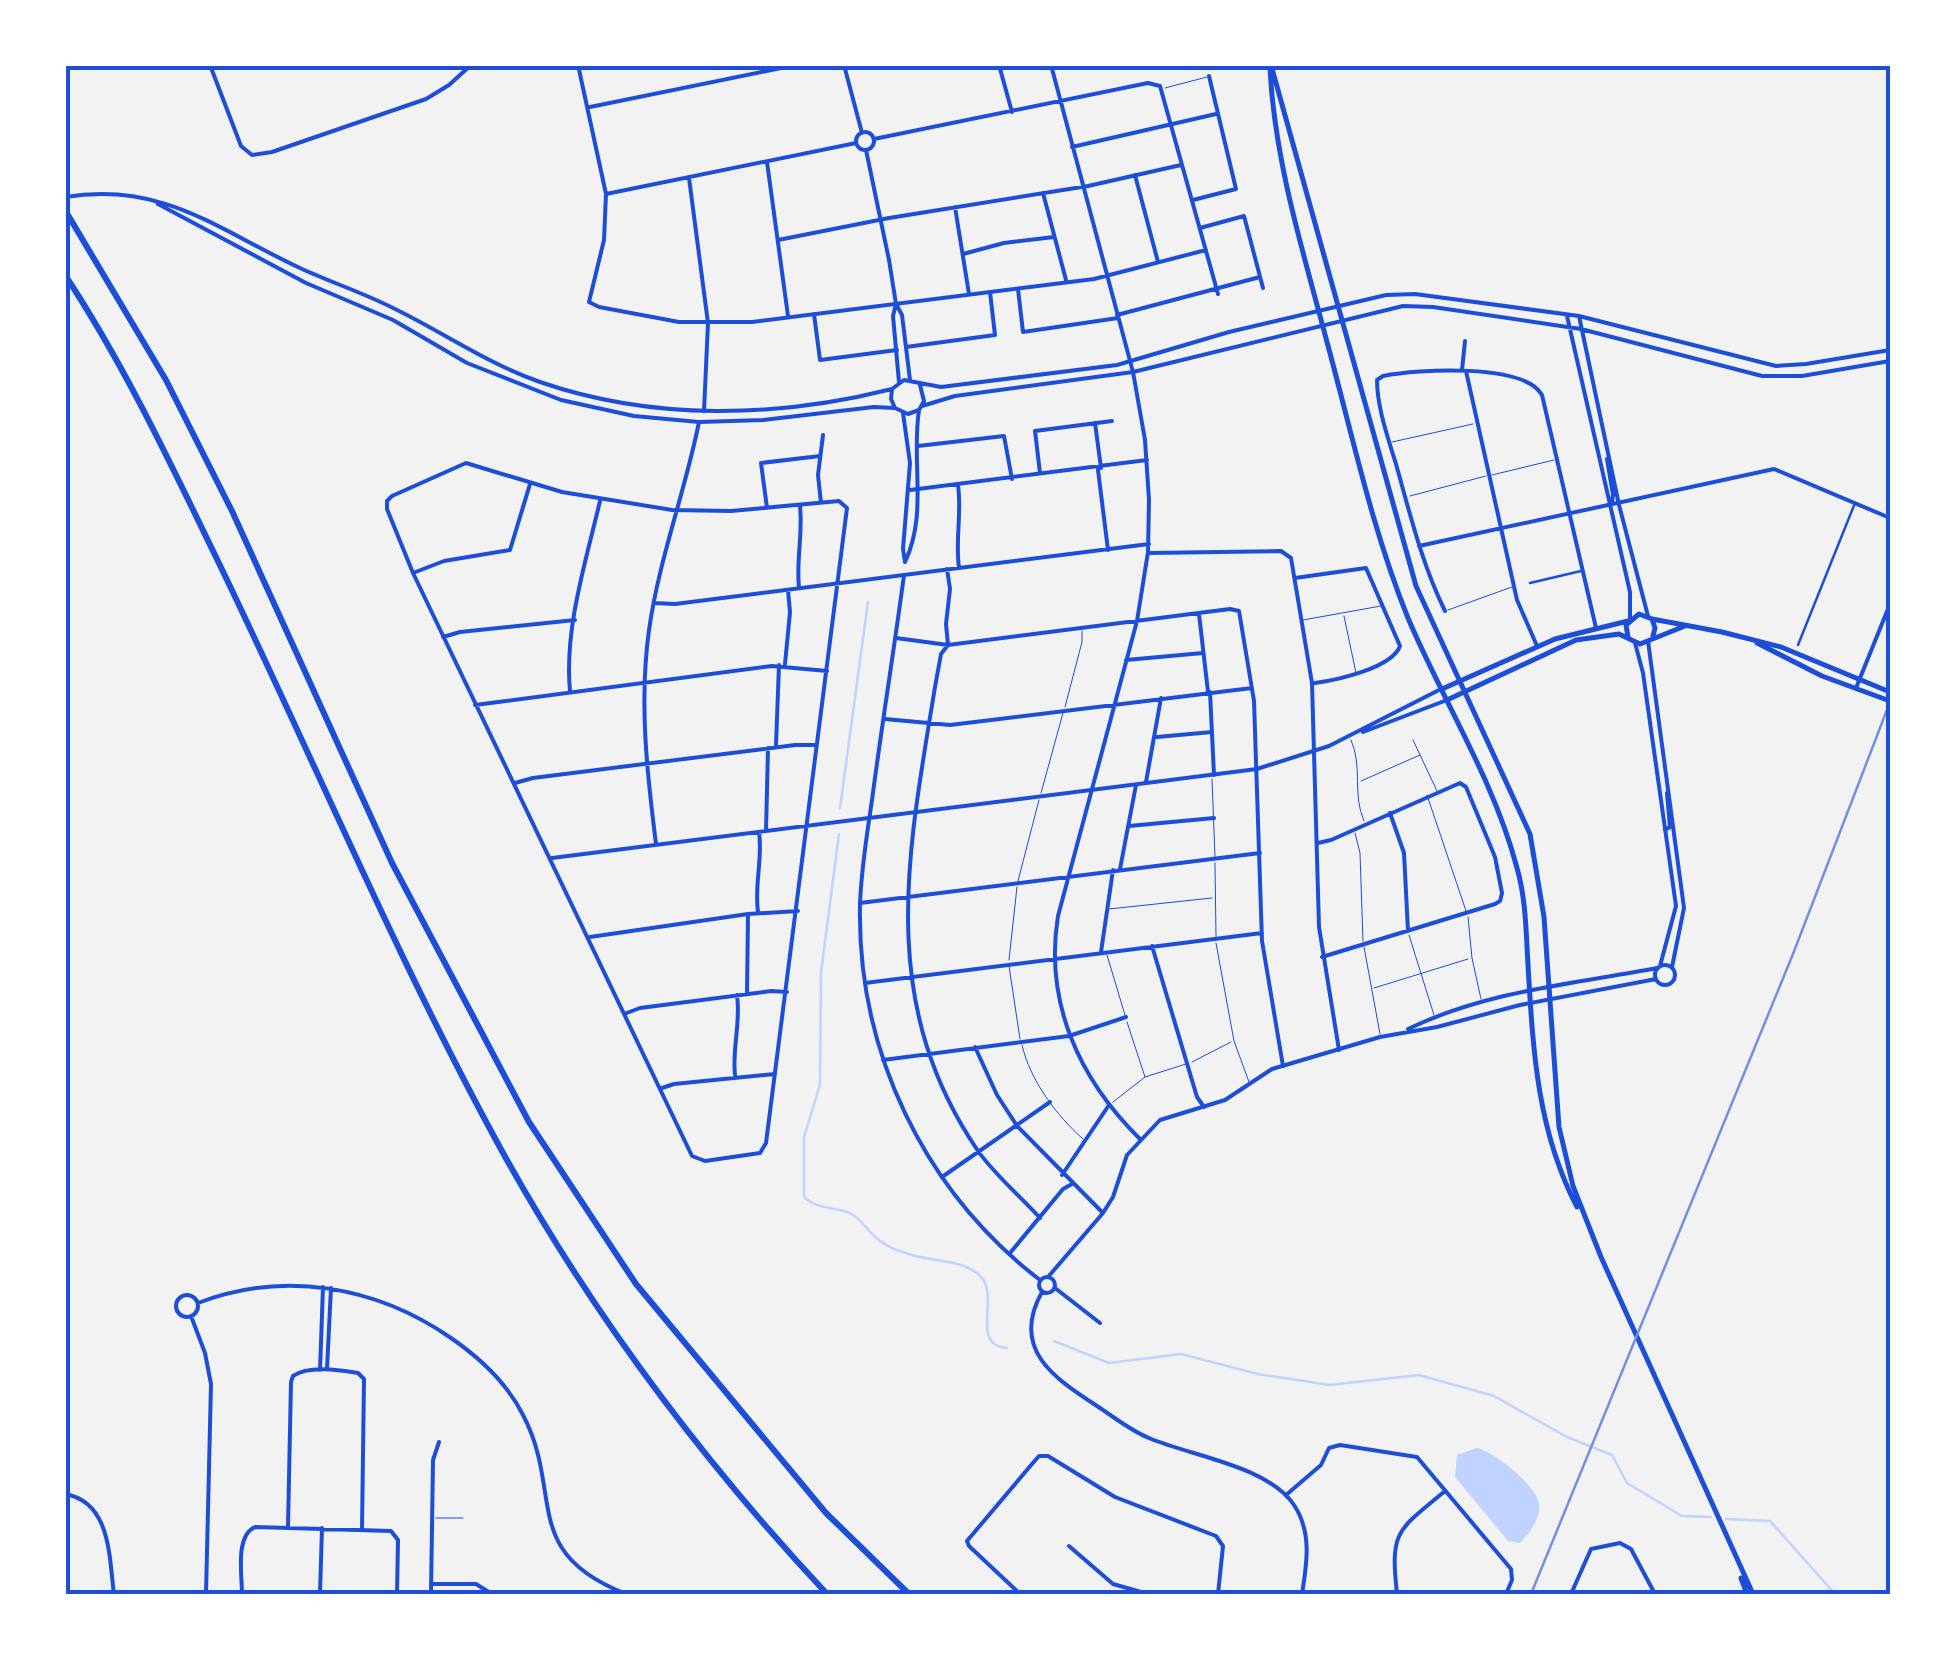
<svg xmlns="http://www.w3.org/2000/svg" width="1955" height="1659" viewBox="0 0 1955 1659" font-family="'Roboto Condensed',sans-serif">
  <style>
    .water { fill: #bfd3fe }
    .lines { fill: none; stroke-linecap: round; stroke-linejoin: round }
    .stream { stroke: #bfd3fe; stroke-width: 2.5 }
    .service { stroke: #1d4ed8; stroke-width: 1 }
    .pedestrian { stroke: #1d4ed8; stroke-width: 2.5 }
    .minor { stroke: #1d4ed8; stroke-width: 4 }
    .tertiary { stroke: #1d4ed8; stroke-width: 4 }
    .secondary { stroke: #1d4ed8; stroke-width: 5 }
    .primary { stroke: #1d4ed8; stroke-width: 5 }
    .motorway { stroke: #1d4ed8; stroke-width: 6 }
    .rail { stroke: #7290e2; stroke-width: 2.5 }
    .neatline { fill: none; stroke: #1d4ed8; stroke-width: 4 }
  </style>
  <rect width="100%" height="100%" fill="#f2f2f2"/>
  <path class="water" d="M1477,1448C1495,1452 1532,1483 1538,1500C1544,1515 1529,1534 1520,1543L1508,1541L1455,1477L1457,1455Z"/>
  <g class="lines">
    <path class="stream" d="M840,808L868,602
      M839,834L821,972L820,1085L804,1137V1197C818,1210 830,1206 847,1212C863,1218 868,1234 882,1242C887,1246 896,1250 903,1252C925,1262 957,1258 977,1273C1004,1292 967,1345 1007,1348
      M1054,1341L1109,1363L1181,1354L1258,1374L1329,1385L1419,1375L1494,1396L1567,1437L1612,1455L1627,1483L1682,1516L1711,1517
      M1726,1519L1770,1521L1835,1594"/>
    <path class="service" d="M1165,88L1207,77
      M1392,442L1473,424
      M1492,475L1554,460
      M1410,496L1486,476
      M1448,610L1512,587
      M1344,616L1356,673
      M1303,620L1381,606
      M1065,707L1082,642V631
      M1351,740C1363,766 1352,795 1364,821
      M1413,740L1437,791
      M1212,779L1215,857
      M1361,781L1420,755
      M1041,793L1063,713
      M1427,795L1466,911
      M1355,833L1360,853L1363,941
      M1215,863L1216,937
      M1018,881L1039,800
      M1109,909L1212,898
      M1468,917L1472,958L1481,999
      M1409,935L1434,1015
      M1216,943L1234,1041L1249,1082
      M1364,947L1380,1034
      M1107,955L1125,1015
      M1009,960L1017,887
      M1009,966L1020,1039
      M1374,988L1468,959
      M1127,1022L1145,1077
      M1022,1045C1030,1080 1056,1115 1083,1139
      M1192,1062L1231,1042
      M1113,1102L1145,1077L1186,1064
      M436,1518H463"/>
    <path class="pedestrian" d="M1530,583L1581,571
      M1798,645L1855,503"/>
    <path class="minor" d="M210,65L241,146L252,155L272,152L426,99L449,85L471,65
      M578,65L606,194L604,240L589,302L599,307L679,322H752L1094,279L1206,250
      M999,65L1012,112
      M1051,65L1133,372L1145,440L1149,500L1148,552L1137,621L1058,916C1044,1002 1079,1079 1140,1139
      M590,107L796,65
      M874,139L1148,83L1160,86L1218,294
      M1072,147L1216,114
      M767,162L788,316
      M1135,175L1158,262
      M689,178L708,323L704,411
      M1043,193L1066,280
      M606,194L856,143
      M1193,200L1236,189L1209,76
      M955,207L969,294
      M1200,228L1244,216L1263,288
      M778,240L889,218L1088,186L1181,165
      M963,254L1004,243L1054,237
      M1018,289L1023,332L1118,318
      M814,314L820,360L897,350
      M1117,315L1260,277
      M906,347L995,335L990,292
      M1462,370L1465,341
      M1466,371L1517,600L1537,646
      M1095,423L1101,468
      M918,446L1004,436L1012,479
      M466,463L562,492L672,510L731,511L839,501L847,508L766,1143L760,1153L705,1161L692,1156L413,573L387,509V501L392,496Z
      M1098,470L1108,550
      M1040,473L1035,431L1112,421
      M958,485C962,513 955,540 959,568
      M910,490L1147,460
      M821,503L818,475L823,435
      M767,508L761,463L820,456
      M1419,546L1774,469L1890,518
      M1149,553L1281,551L1291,558L1312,683L1319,927L1339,1050
      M947,569L950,589L946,624L948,645L941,654L935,687C908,853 876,1001 978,1151C995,1175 1020,1196 1040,1218
      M413,573L444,561L510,550L530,484
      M1295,578L1366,568L1400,646C1392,668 1337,680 1315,683
      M799,588C796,560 803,534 800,506
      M654,603L675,604L1149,544
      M1445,611C1422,564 1410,514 1396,464C1388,438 1377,407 1377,380L1383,376C1418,369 1524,363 1542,395L1596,628
      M1199,614L1208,692
      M443,637L460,632L575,620
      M896,638L948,645L1230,609L1239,611L1254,701L1262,941L1283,1066
      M1126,660L1203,653
      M785,664L790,612L788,590
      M1856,688L1890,604
      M570,691C564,629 586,561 600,501
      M1210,692L1214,775
      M475,705L772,666L827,671
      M885,719L950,725L1252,688
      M1157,737L1212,732
      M776,745L779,665
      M1146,782L1161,698
      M515,783L533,778L795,745H817
      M1390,813L1404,853L1408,931
      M1129,826L1214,818
      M766,831L768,748
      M1318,843L1331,840L1460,783L1466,787L1495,857L1502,893L1500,901L1495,904L1322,957
      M656,844C647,773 639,702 649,630C659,559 685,492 699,422
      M552,858L869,818
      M1120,869L1136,785
      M860,903L1260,853
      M758,912C754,885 763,859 759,832
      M590,937L748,914L798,911
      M1152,946L1197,1097L1204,1107
      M1101,952L1113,870
      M865,983L1262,933
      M747,994L748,914
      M624,1014L640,1008L771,991L787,992
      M975,1047L997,1095L1017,1126L1102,1212
      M883,1060L1069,1036L1126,1017
      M735,1075C732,1048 741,1023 737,995
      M662,1088L674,1084L775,1074
      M1062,1175L1109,1105
      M942,1177L1050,1102
      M1010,1253L1063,1189L1072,1184
      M1055,1288L1100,1323
      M176 1306a11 11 0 1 1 22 0a11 11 0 1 1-22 0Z
      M198,1303C284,1270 376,1286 451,1338C480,1358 507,1383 523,1415C564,1493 519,1552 626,1594
      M191,1316L205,1353L211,1384L206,1594
      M327,1369L331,1288
      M320,1370L323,1287
      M65,1494C111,1502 109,1557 114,1594
      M1286,1495L1321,1465L1329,1448L1340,1445L1417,1457L1511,1569L1512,1580L1506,1594
      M288,1527L291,1382L293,1376C309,1365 339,1370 358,1373L364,1379L362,1530
      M1069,1546L1113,1584L1148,1594
      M431,1584H476L492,1594
      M242,1594C242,1574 235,1536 255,1527L391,1531L398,1540L397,1594
      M320,1594L322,1528
      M431,1594L433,1460L439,1442
      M1020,1594L969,1546L967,1541L1032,1464L1039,1456H1048L1115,1497L1216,1536L1223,1546L1218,1594
      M1397,1594C1390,1530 1397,1531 1445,1491
      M1571,1594L1591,1549L1620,1543L1631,1549L1655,1594"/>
    <path class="tertiary" d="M844,65L862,133
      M856 141a9 9 0 1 1 18 0a9 9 0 1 1-18 0Z
      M866,150L889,260L896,304L893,316L899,382
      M65,197C163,181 218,230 300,268C330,282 361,292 391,307C441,331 486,363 540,382C653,421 777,418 892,389
      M158,204L306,283L393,320L467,363L561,400L634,416L699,422L763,420L874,407L895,408
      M896,304L902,315L910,380
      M1567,316L1630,592V618
      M1579,316L1619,505L1648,616
      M920,385L924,401L919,410L908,414L895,408L891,399L892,389L904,380L941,387L1117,365L1229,332L1386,295L1415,294L1579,316L1776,366L1806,364L1890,350
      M922,406L955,396L1133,372L1403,306L1433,307L1581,329L1762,376H1802L1890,361
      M903,413L910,463L903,549L905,562
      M1607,459L1613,495L1612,503
      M905,562C928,514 911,460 919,410
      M904,575C894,650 882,724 872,800C867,834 861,870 860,905C857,1051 924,1191 1040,1280
      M1648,641L1684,908L1672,967
      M1635,643L1643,673L1676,906L1660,966
      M1363,732L1447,700
      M869,818L1257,769L1329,746L1439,690
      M1665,830L1670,827L1667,793
      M1655 975a10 10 0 1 1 20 0a10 10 0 1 1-20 0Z
      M1408,1029C1487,991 1572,984 1657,968
      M1039 1285a8 8 0 1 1 16 0a8 8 0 1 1-16 0Z
      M1048,1277L1103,1213L1113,1197L1127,1155L1160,1120L1225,1100L1272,1069L1380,1037L1437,1027L1520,1005L1656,979
      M1042,1292C1010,1349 1054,1378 1097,1406C1114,1417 1131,1431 1149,1438C1191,1456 1268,1466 1294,1505C1312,1532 1307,1563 1302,1594"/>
    <path class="secondary" d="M1652,619L1722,632L1781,647L1890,692
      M1628,637L1626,625L1639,614L1652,619L1655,628L1653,636
      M1757,643L1822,676L1890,701
      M1442,689L1555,639L1628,621
      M1447,700L1576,640L1619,634L1640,644L1685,626"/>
    <path class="primary" d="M1271,65L1416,586L1530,834L1544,917L1559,1127L1573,1186L1601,1257L1753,1594
      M1270,69C1275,163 1303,251 1327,342C1352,434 1372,529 1408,618C1443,701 1494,780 1517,868C1526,899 1526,932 1528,965C1533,1050 1537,1130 1577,1207
      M1741,1578L1747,1594"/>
    <path class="motorway" d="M65,210L166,380L232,511L392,863L529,1122L636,1284L826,1513L909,1594
      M65,275C123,363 168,458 214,553C309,748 393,951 497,1142C587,1307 699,1457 827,1594"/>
    <path class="rail" d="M1531,1594L1793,954L1890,702"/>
  </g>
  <rect width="1955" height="1659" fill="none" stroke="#ffffff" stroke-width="135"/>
  <rect x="68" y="68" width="1820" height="1524" class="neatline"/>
</svg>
